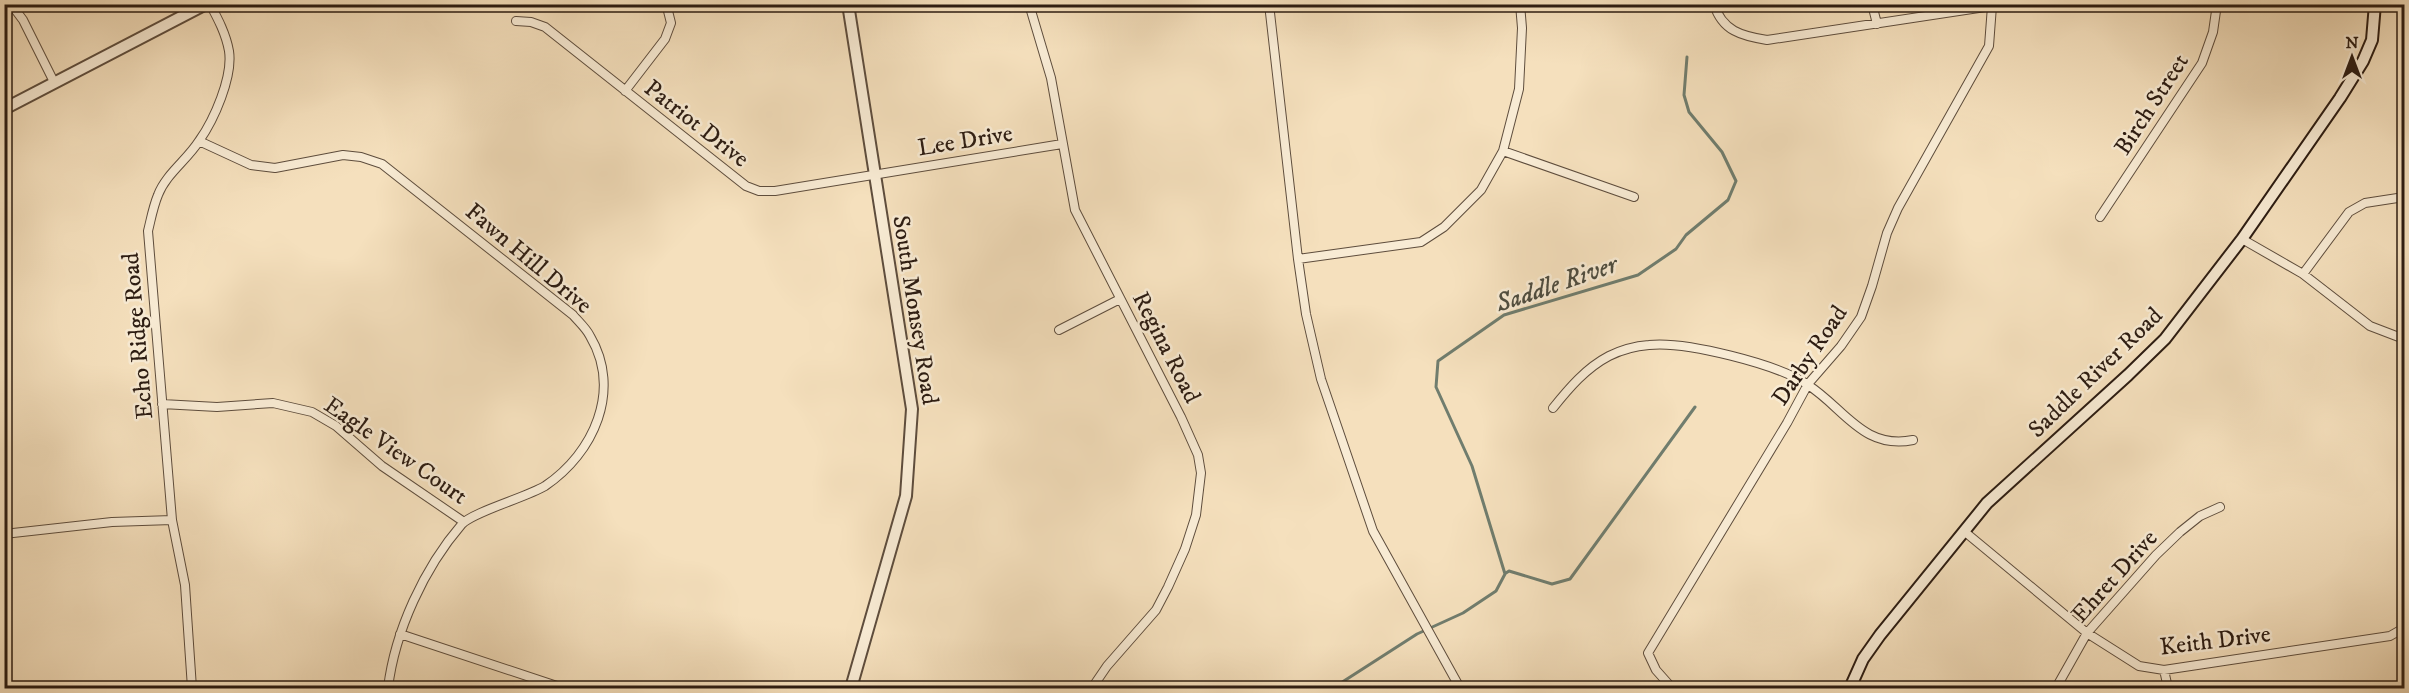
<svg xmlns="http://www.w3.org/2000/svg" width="2409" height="693" viewBox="0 0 2409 693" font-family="'IM FELL DW Pica',serif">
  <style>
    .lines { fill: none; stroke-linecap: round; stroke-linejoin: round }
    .stream { stroke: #707d6e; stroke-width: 3 }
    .minor-casing { stroke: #5e4d3d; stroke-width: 10 }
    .tertiary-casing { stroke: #5e4d3d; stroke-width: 14 }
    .secondary-casing { stroke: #2c1c12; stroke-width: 14 }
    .minor { stroke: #f8ebd4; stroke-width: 8 }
    .tertiary { stroke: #f8ebd4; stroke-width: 10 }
    .secondary { stroke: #f8ebd4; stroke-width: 10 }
    .labels { text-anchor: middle; stroke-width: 5; stroke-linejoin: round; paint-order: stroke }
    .street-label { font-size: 24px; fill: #2c1c12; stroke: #f8ebd4 }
    .water-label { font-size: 26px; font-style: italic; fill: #4e4d40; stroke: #f8ebd4 }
  </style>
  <rect width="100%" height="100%" fill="#f5e0bd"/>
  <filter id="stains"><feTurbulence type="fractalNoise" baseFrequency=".00333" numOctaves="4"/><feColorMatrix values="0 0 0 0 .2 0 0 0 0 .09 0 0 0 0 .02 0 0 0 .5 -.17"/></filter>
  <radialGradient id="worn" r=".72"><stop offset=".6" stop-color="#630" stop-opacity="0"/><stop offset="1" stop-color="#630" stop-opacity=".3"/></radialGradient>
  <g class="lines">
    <path class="stream" d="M1506,573L1509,571L1552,584L1570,579L1695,407
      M1333,688L1417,634L1463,613L1496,591L1505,574L1472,466L1436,387L1438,361L1504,315L1638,275L1676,249L1686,235L1728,200L1736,181L1722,152L1689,112L1684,95L1687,57"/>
    <defs>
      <path id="minor" d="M11,4L23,20L54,82
        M1029,4L1051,78L1075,210L1181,417L1198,455L1201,473L1196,515L1185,549L1168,587L1156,610L1107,666L1092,688
        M1269,4L1298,259L1306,314L1321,379L1373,531L1460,688
        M1714,4C1722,31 1742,36 1767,40L2005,4
        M1872,4L1877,24
        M516,21L531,22L545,27L746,186L759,191H775L1062,144
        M625,91L665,39L671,23L667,7
        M199,141L251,165L275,168L343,155L361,157L382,164L573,315C578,321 586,328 590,336C622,390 594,453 545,486C527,497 473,512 462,524C424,568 395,631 388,688
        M1503,151L1634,197
        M2100,217L2202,63L2213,32L2217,4
        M2242,239L2303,274L2370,326L2404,339
        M1298,259L1421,242L1444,227L1481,190L1503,151L1519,89L1522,28L1520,4
        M2303,274L2349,212L2365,203L2404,197
        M1059,330L1120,299
        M162,404L217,407L273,403L312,412L336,426L382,466L464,522
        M1553,408C1569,388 1586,368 1609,356C1621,350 1636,346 1649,345C1685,341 1778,364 1808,385C1844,408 1863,450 1913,440
        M1965,532L2087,633L2139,666L2164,670L2390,636L2404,628
        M4,534L112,522L172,520
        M400,634L563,688
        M2164,670L2168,688
        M192,688L185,585L172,520L148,231C151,219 153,207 158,195C166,174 187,160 199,141C214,120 233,77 229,51C226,34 218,19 210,4
        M1672,688L1656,670L1648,653L1787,423L1808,384L1841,346L1861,317L1872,286L1887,233L1898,208L1989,46L1992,6
        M2056,688L2087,633L2156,555L2180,532L2200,516L2220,507"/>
      <path id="tertiary" d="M848,4L912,409L906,496L851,688
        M4,109L206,4"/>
      <path id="secondary" d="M1850,688L1863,659L1880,635L1987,503L2128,375L2165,339L2242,239L2340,98L2363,61L2372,40L2375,4"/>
    </defs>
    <use href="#minor" class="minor-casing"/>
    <use href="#tertiary" class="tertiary-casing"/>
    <use href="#secondary" class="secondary-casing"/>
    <use href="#minor" class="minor"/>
    <use href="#tertiary" class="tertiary"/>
    <use href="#secondary" class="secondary"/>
  </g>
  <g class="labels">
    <g class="street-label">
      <text transform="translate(2151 104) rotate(-57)" y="8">Birch Street</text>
      <text transform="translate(697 123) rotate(38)" y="8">Patriot Drive</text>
      <text transform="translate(965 140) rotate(-9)" y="8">Lee Drive</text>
      <text transform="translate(529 258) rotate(40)" y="8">Fawn Hill Drive</text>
      <text transform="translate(916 310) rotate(81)" y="8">South Monsey Road</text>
      <text transform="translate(137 336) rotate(-95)" y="8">Echo Ridge Road</text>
      <text transform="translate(1167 347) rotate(63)" y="8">Regina Road</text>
      <text transform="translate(1809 355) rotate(-56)" y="8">Darby Road</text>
      <text transform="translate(2095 372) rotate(-44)" y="8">Saddle River Road</text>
      <text transform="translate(396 450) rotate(35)" y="8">Eagle View Court</text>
      <text transform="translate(2114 576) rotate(-48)" y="8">Ehret Drive</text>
      <text transform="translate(2215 640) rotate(-7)" y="8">Keith Drive</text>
    </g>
    <g class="water-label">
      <text transform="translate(1556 283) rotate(-19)" y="9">Saddle River</text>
    </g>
  </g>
  <rect width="2409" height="693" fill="none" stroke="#f5e0bd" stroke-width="24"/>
  <rect x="6" y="6" width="2397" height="681" fill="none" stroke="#2c1c12" stroke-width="3"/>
  <rect x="12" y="12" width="2385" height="669" fill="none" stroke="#2c1c12" stroke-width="1.5"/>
  <g transform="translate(2352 57)" stroke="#f8ebd4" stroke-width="4.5" paint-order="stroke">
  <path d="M0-4.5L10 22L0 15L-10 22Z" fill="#2c1c12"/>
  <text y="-9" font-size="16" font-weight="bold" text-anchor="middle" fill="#2c1c12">N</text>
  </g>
  <rect width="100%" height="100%" filter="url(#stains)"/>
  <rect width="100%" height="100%" fill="url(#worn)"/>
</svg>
